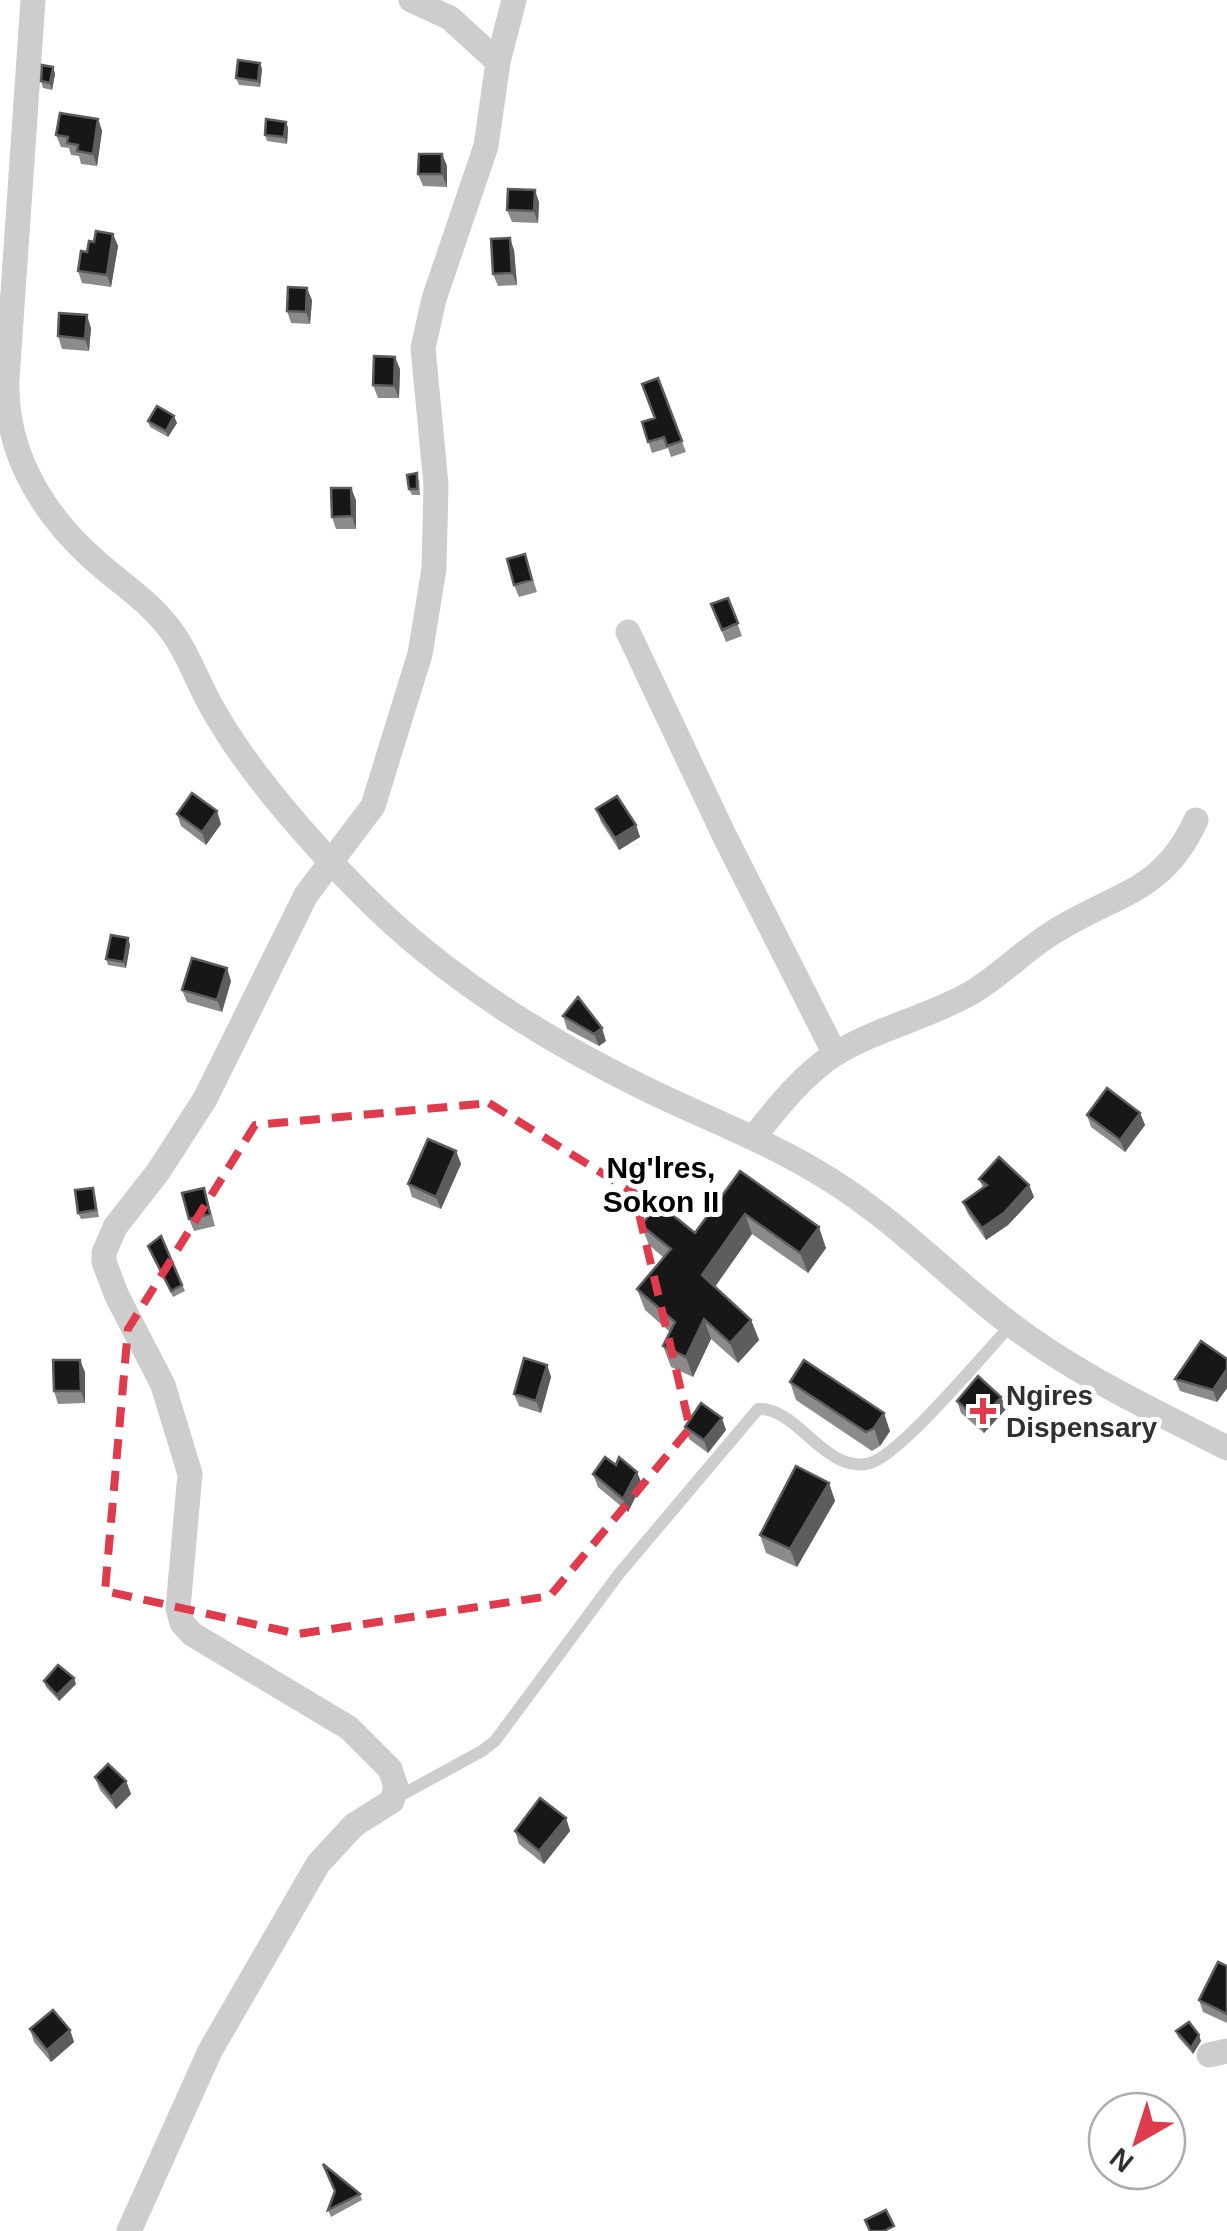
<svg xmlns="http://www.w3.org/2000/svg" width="1227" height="2231" viewBox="0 0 1227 2231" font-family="Arial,sans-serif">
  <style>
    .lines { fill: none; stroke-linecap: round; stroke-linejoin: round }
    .lane { stroke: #cdcdcd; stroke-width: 12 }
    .street { stroke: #cdcdcd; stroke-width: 25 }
    .wall { fill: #8b8b8b }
    .shaded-wall { fill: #5d5d5d }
    .building { fill: #171717; stroke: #5d5d5d; stroke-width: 2.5 }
    .marked { fill: none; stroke: #e03a4d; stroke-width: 8; stroke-dasharray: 20 12; stroke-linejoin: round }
    .poi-dot { fill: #e03a4d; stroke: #fff; stroke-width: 4 }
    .labels { text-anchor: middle; stroke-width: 10; stroke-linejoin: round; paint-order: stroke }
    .poi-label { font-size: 28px; font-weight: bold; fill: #303030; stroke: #fff; text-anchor: start }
    .neighbourhood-label { font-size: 30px; font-weight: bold; fill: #000; stroke: #fff }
  </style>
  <rect width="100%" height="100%" fill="#fff"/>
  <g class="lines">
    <path class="lane" d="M394,1799L482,1751L495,1741L618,1575L758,1409C786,1408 807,1439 829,1453C841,1462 858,1468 873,1462C905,1449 983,1355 1011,1325"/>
    <path class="street" d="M33,0L7,380C5,450 40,510 90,556C114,579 144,597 165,623C187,648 197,683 214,711C249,773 311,843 362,894C442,975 542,1038 644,1088C707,1119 773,1143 832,1181C896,1221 949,1277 1009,1323C1075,1374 1153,1410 1227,1448
      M411,0L450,18L498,62
      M628,632L725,837L835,1054
      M753,1138C777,1108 800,1078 832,1056C874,1029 927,1018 971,993C1002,975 1026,948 1057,930C1119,892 1163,892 1196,820
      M1209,2055L1227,2051
      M129,2231L210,2051L318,1864L354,1825L392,1801L396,1787L390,1769L349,1728L192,1634L182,1623L178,1608L190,1474L163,1385L117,1296L104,1262V1253L115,1227L158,1172L205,1099L306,895L373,806L420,654L434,569L436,485L423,348L434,299L486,146L498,62L514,0"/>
  </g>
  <path class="wall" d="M260,63L262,69L260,87L239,85L236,78Z
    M53,67L55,74L52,90L43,88L41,81Z
    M98,119L102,131L97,166L81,164L79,156L71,155L69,148L61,147L56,135Z
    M286,122L288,128L287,144L267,141L265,135Z
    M442,154L447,166V187L423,186L418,174Z
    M539,202L538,223L512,222L507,210Z
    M113,234L118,246L111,287L82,283L78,271L87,252L94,242Z
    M514,250L517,285L498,286L493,274Z
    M312,300L310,324L291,323L287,311Z
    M91,328L89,351L62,349L58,336Z
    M400,369L399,398H378L373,385Z
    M658,378L686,452L671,457L668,448L652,453L642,422L655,418Z
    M148,421L177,423L168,437L150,427Z
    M419,479L420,495H412L409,489Z
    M356,500V529H336L332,517Z
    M525,554L537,592L519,597L514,585Z
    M728,598L742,636L726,642L711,604Z
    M596,809L636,825L640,837L619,850L601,822Z
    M177,814L221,824L206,845L181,826Z
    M128,938L130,945L126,968L108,965L106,959Z
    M231,981L222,1012L187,1002L182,990Z
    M563,1016L606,1041L599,1046L567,1029Z
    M1140,1113L1145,1125L1125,1152L1091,1127L1087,1115Z
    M456,1151L461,1164L441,1209L412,1197L408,1184Z
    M740,1171L826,1248L808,1273L752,1234L715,1287L751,1320L759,1340L738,1363L711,1339L693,1377L671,1367L663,1346L670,1332L645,1310L637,1289L664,1258L649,1245L641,1225L666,1215L695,1233Z
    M979,1179L1029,1185L1034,1197L1008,1225L986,1240L968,1214L963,1202L983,1188Z
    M95,1194L99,1217L81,1219L78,1213Z
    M208,1201L215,1226L194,1231L189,1219Z
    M161,1236L185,1291L173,1297L148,1246Z
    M1227,1359V1388L1217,1402L1180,1391L1175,1379Z
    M547,1365L551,1377L541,1413L519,1406L514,1394Z
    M85,1372V1403L58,1404L54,1391Z
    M790,1382L890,1431L880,1446L872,1451L796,1400Z
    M1001,1397L1006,1409L984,1433L961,1413L957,1401Z
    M685,1427L726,1430L708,1453L689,1439Z
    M593,1474L642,1484L628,1512L598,1487Z
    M829,1483L835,1501L797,1567L766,1553L760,1535Z
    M44,1681L76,1684L59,1701L46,1687Z
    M95,1777L126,1781L131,1794L116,1809L100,1790Z
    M566,1818L570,1831L544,1864L519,1844L515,1831Z
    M1227,1966V2023L1203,2012L1199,2000Z
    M30,2029L70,2030L74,2042L51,2062L34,2042Z
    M1176,2031L1201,2041L1193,2054L1178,2037Z
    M360,2194L362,2200L331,2217L328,2210Z"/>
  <path class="shaded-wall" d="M260,63L262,69L260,87L258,81Z
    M53,67L55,74L52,90L50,83Z
    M98,119L102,131L97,166L93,154Z
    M286,122L288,128L287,144L284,137Z
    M442,154L447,166V187L442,174Z
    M535,190L539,202L538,223L534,211Z
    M113,234L118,246L111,287L107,275Z
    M510,238L514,250L517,285L512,273Z
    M307,288L312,300L310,324L306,312Z
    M87,315L91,328L89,351L85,339Z
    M395,357L400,369L399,398L394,386Z
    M174,416L177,423L168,437L166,431Z
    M351,488L356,500V529L352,516Z
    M217,811L221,824L206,845L202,832Z
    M636,825L640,837L619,850L615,838Z
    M128,938L130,945L126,968L124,962Z
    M227,968L231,981L222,1012L217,1000Z
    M602,1028L606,1041L599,1046L594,1034Z
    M1140,1113L1145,1125L1125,1152L1120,1140Z
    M456,1151L461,1164L441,1209L436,1197Z
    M1029,1185L1034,1197L1008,1225L986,1240L982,1228Z
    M745,1214L752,1234L709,1295L702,1275Z
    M819,1227L826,1248L808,1273L800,1253Z
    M704,1319L711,1339L693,1377L686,1357Z
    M751,1320L759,1340L738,1363L730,1343Z
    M80,1360L85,1372V1403L81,1391Z
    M547,1365L551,1377L541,1413L536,1401Z
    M1227,1369V1388L1217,1402L1213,1390Z
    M1001,1397L1006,1409L984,1433L980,1421Z
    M884,1413L890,1431L880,1446L874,1428Z
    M722,1418L726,1430L708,1453L704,1440Z
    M637,1472L642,1484L628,1512L623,1499Z
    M829,1483L835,1501L797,1567L790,1549Z
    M74,1678L76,1684L59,1701L57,1695Z
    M126,1781L131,1794L116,1809L111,1797Z
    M566,1818L570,1831L544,1864L539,1851Z
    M70,2030L74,2042L51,2062L47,2050Z
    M1199,2035L1201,2041L1193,2054L1191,2048Z"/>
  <path class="building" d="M238,60L260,63L258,81L236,78Z
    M42,65L53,67L50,83L41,81Z
    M60,113L98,119L93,154L77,151L78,145L67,143L68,137L56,135Z
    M266,119L286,122L284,137L265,135Z
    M419,154H442V174H418Z
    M508,189L535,190L534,211L507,210Z
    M96,231L113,234L107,275L78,271L81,251L87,252L89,241L94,242Z
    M510,238L512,273L493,274L491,239Z
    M288,287L307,288L306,312L287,311Z
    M59,313L87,315L85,339L58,336Z
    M374,356L395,357L394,386L373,385Z
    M658,378L682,441L667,446L664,437L648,442L642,422L655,418L642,384Z
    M157,406L174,416L166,431L148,421Z
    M417,473V489H409L407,475Z
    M331,488H351L352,516L332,517Z
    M525,554L532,580L514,585L507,559Z
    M728,598L738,623L722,630L711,604Z
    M192,793L217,811L202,832L177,814Z
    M617,796L636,825L615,838L596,809Z
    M111,935L128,938L124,962L106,959Z
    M192,958L227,968L217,1000L182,990Z
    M578,997L602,1028L594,1034L563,1016Z
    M1107,1088L1140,1113L1120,1140L1087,1115Z
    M428,1139L456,1151L436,1197L408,1184Z
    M999,1157L1029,1185L1004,1213L982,1228L963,1202L987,1185L979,1179Z
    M740,1171L819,1227L800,1253L745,1214L702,1275L751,1320L730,1343L704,1319L686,1357L663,1346L675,1322L637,1289L671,1249L641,1225L656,1207L666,1215L669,1212L695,1233Z
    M93,1188L96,1210L78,1213L75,1190Z
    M204,1188L210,1214L189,1219L182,1193Z
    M161,1236L182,1285L171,1291L148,1246Z
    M1201,1341L1227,1359V1369L1213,1390L1175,1379Z
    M524,1358L547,1365L536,1401L514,1394Z
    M53,1360H80L81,1391H54Z
    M804,1360L884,1413L874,1428L866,1432L790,1382Z
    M978,1376L1001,1397L980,1421L957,1401Z
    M701,1403L722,1418L704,1440L685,1427Z
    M605,1457L616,1465L619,1457L637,1472L623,1499L593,1474Z
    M796,1466L829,1483L790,1549L760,1535Z
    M58,1665L74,1678L57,1695L44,1681Z
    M108,1764L126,1781L111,1797L95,1777Z
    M540,1798L566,1818L539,1851L515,1831Z
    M1218,1962L1227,1966V2014L1199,2000Z
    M53,2010L70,2030L47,2050L30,2029Z
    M1189,2022L1199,2035L1191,2048L1176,2031Z
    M323,2164L360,2194L328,2210L335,2191Z
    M886,2210L894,2226L884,2231H870L865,2220Z"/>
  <path class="marked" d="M489,1103L634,1193L690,1428L550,1596L298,1634L105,1591L128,1329L255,1125Z"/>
  <path class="poi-dot" d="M978 1396h10v10h10v10h-10v10h-10v-10h-10v-10h10z"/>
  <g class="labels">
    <g class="poi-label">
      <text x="1006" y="1405">Ngires<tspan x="1006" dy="32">Dispensary</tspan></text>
    </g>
    <g class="neighbourhood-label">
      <text x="661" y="1178">Ng'lres,<tspan x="661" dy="34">Sokon II</tspan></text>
    </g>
  </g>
  <g transform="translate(1137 2141) rotate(219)"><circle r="48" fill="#ffffff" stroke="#acacac" stroke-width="2.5"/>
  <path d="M0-8L18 38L0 25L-18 38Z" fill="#e03a4d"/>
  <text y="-15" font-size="28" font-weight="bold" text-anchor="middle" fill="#303030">N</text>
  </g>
</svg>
